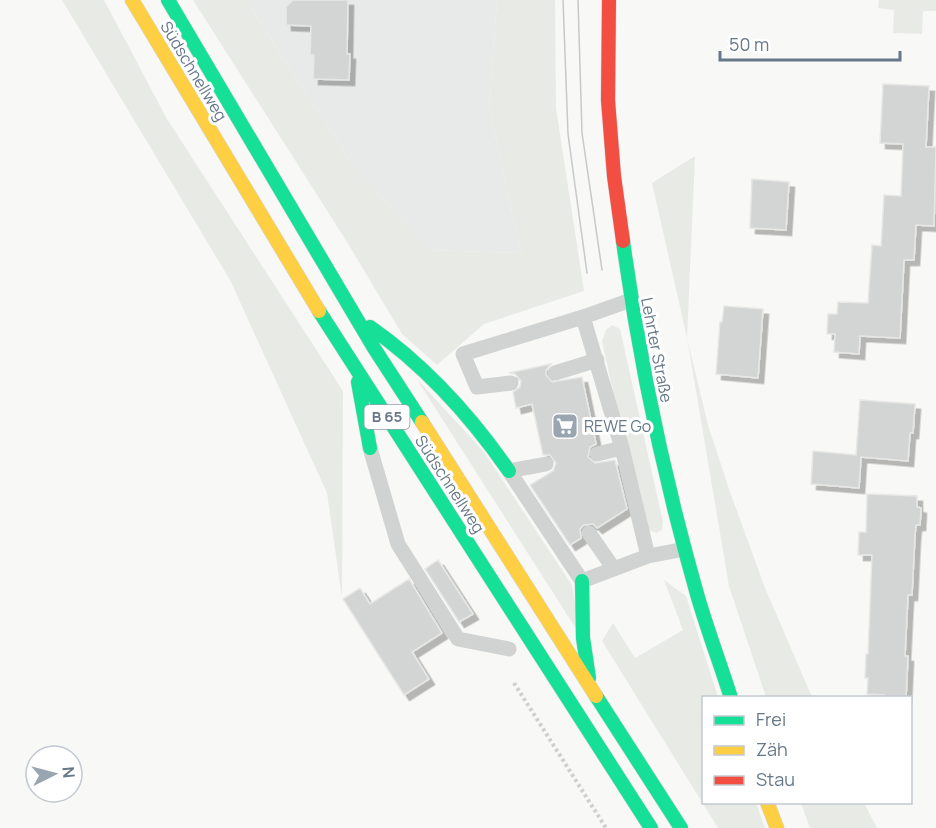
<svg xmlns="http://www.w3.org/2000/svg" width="936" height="828" viewBox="0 0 936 828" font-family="Manrope,sans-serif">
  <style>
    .built { fill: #e8e9e9 }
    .green { fill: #e8ebe5 }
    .building { fill: #d3d4d4; stroke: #e7e7e6; stroke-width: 1.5; filter: url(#shadow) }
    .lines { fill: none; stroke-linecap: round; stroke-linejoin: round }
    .fast-casing { stroke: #d3d5d6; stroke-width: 15 }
    .slow-casing { stroke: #d3d5d6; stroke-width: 15 }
    .jam-casing { stroke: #d3d5d6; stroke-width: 15 }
    .path { stroke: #cecfd0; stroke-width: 4; stroke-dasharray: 3 3; stroke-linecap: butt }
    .lane { stroke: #d1d3d3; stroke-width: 15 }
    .fast { stroke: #16e098; stroke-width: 14 }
    .slow { stroke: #ffcf43; stroke-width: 14 }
    .jam { stroke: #f24e42; stroke-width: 14 }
    .tram { stroke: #c7c8c9; stroke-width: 1.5 }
    .labels { text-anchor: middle; stroke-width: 6; stroke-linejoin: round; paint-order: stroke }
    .shield { fill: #fff; stroke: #94a0ac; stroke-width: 1.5 }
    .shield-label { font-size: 15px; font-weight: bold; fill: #667889 }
    .street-label { font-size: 16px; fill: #667889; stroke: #fff }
    .poi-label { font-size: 16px; fill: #667889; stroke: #fff; text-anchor: start }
  </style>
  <defs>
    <filter id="shadow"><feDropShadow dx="5.5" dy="5.5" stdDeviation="0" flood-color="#0004"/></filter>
  </defs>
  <rect width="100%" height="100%" fill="#f8f8f7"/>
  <path class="built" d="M246,0H497L489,108L521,253L429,250L352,164Z"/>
  <path class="green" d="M62,0H104L167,119L343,391L342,598L327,493L230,280Z
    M193,0H246L352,164L429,250L521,253L489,108L497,0H555L556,108L584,291L484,324L437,365L402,334L347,242Z
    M879,0H936V11H923L922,34L893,33L894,10L878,8Z
    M695,156L687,338L708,425L729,489L765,588L812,697H766L729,586L687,338L652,183Z
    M612,325L620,329L663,522L662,530L656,533L647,529L638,507L602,341L606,330Z
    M416,378L484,452L572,585L580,635Z
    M664,580L686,596L718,697L704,698V802L756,803L765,828H718L602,641L613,623L635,658L683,630Z
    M801,803H864L877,828H810Z"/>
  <path class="building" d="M293,0H348L347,54H350L349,80L313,79L314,55H310L311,26L286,25V7Z
    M883,84L929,86L926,147H936L934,226L916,225L914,260H904L900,338L860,336L859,354L834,352L835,334H827L828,314H837L838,302L868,303L872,245L881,246L884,195L901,196L903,144L880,143Z
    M752,179L789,182L786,230L750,228Z
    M724,306L763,309L758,378L716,374L720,322H722Z
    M551,364L546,370V375L552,382L582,377L596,444L590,447L588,457L595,463L615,460L627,509L597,528L593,524L584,525L580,529L581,538L570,545L530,485L553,471L556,463L550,455H543L532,404L516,408L513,392L520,387L521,381L515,374L509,373Z
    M860,400L915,404L913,433H910L908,461L861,457L859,488L811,484L813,451L856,455Z
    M867,494L917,496V507L921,508L920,525H916L915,535L912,595H908L905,656H908L906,698H884V695L867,694L868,678H865L866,654H868L872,555H858L859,532H866Z
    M438,560L473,614L459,622L425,569Z
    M409,579L442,633L412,652L429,679L404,695L343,599L360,588L370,604Z"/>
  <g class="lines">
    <defs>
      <path id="fast" d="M168,0L374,348L422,422
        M623,241C639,359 664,478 697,594C707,629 720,663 731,698
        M319,311L651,828
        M370,327C426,366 470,415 509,471
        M358,382L370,448
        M582,581L583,638L589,678
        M596,696L681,828"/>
      <path id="slow" d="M132,0L319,311
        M422,422L596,696
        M767,802L777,828"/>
      <path id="jam" d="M609,0L608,100L614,176L623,241"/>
    </defs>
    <use href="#fast" class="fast-casing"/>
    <use href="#slow" class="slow-casing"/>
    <use href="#jam" class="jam-casing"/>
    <path class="path" d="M514,683L606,828"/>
    <path class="lane" d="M583,317L622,448L648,556
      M555,373L597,360
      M511,383L477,387L463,354L583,317L631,300
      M370,448L398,544L458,639L509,649
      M597,454L622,448
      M546,464L509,471L582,581L648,556L685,549
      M589,533L614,569"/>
    <use href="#fast" class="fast"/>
    <use href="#slow" class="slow"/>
    <use href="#jam" class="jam"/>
    <path class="tram" d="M563,0L568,134L587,273
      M578,0L582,133L602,270"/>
  </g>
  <defs>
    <symbol id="supermarket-square" viewBox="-11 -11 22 22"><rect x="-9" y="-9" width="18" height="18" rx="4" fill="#99a5b0" stroke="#fff"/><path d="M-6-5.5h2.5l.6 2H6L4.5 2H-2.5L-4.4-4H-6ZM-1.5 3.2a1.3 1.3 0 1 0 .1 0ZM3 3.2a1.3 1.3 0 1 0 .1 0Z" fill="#fff"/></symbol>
  </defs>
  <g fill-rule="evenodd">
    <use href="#supermarket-square" x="550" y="411" width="30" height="30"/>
  </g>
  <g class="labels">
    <rect class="shield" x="364.5" y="405" width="45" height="24" rx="4.5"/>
    <g class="shield-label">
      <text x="387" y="422">B 65</text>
    </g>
    <g class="street-label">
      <text transform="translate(194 71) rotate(59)" y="6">Südschnellweg</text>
      <text transform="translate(657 350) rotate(79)" y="6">Lehrter Straße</text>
      <text transform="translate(450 484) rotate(57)" y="6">Südschnellweg</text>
    </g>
    <g class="poi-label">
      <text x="584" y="432">REWE Go</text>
    </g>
  </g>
  <rect x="702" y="696" width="210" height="108" fill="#ffffff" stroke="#c2c9d0" stroke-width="1.5"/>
  <rect x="714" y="716" width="30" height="9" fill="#16e098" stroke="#c2c9d0" stroke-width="1.5"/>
  <text x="756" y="726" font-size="18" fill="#667889">Frei</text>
  <rect x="714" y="746" width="30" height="9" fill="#ffcf43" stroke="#c2c9d0" stroke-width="1.5"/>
  <text x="756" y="756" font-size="18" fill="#667889">Zäh</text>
  <rect x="714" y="776" width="30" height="9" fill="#f24e42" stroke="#c2c9d0" stroke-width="1.5"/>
  <text x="756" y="786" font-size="18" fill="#667889">Stau</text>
  <g transform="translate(54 774) rotate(84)"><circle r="28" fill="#ffffff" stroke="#c2c9d0" stroke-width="1.5"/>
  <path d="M0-4.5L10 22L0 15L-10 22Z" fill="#99a5b0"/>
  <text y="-9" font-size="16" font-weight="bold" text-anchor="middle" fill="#667889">N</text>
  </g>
  <path d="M720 51v9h180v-9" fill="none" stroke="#667889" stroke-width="3"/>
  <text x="729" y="51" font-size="18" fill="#667889" stroke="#ffffff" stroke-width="4.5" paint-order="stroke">50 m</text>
</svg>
